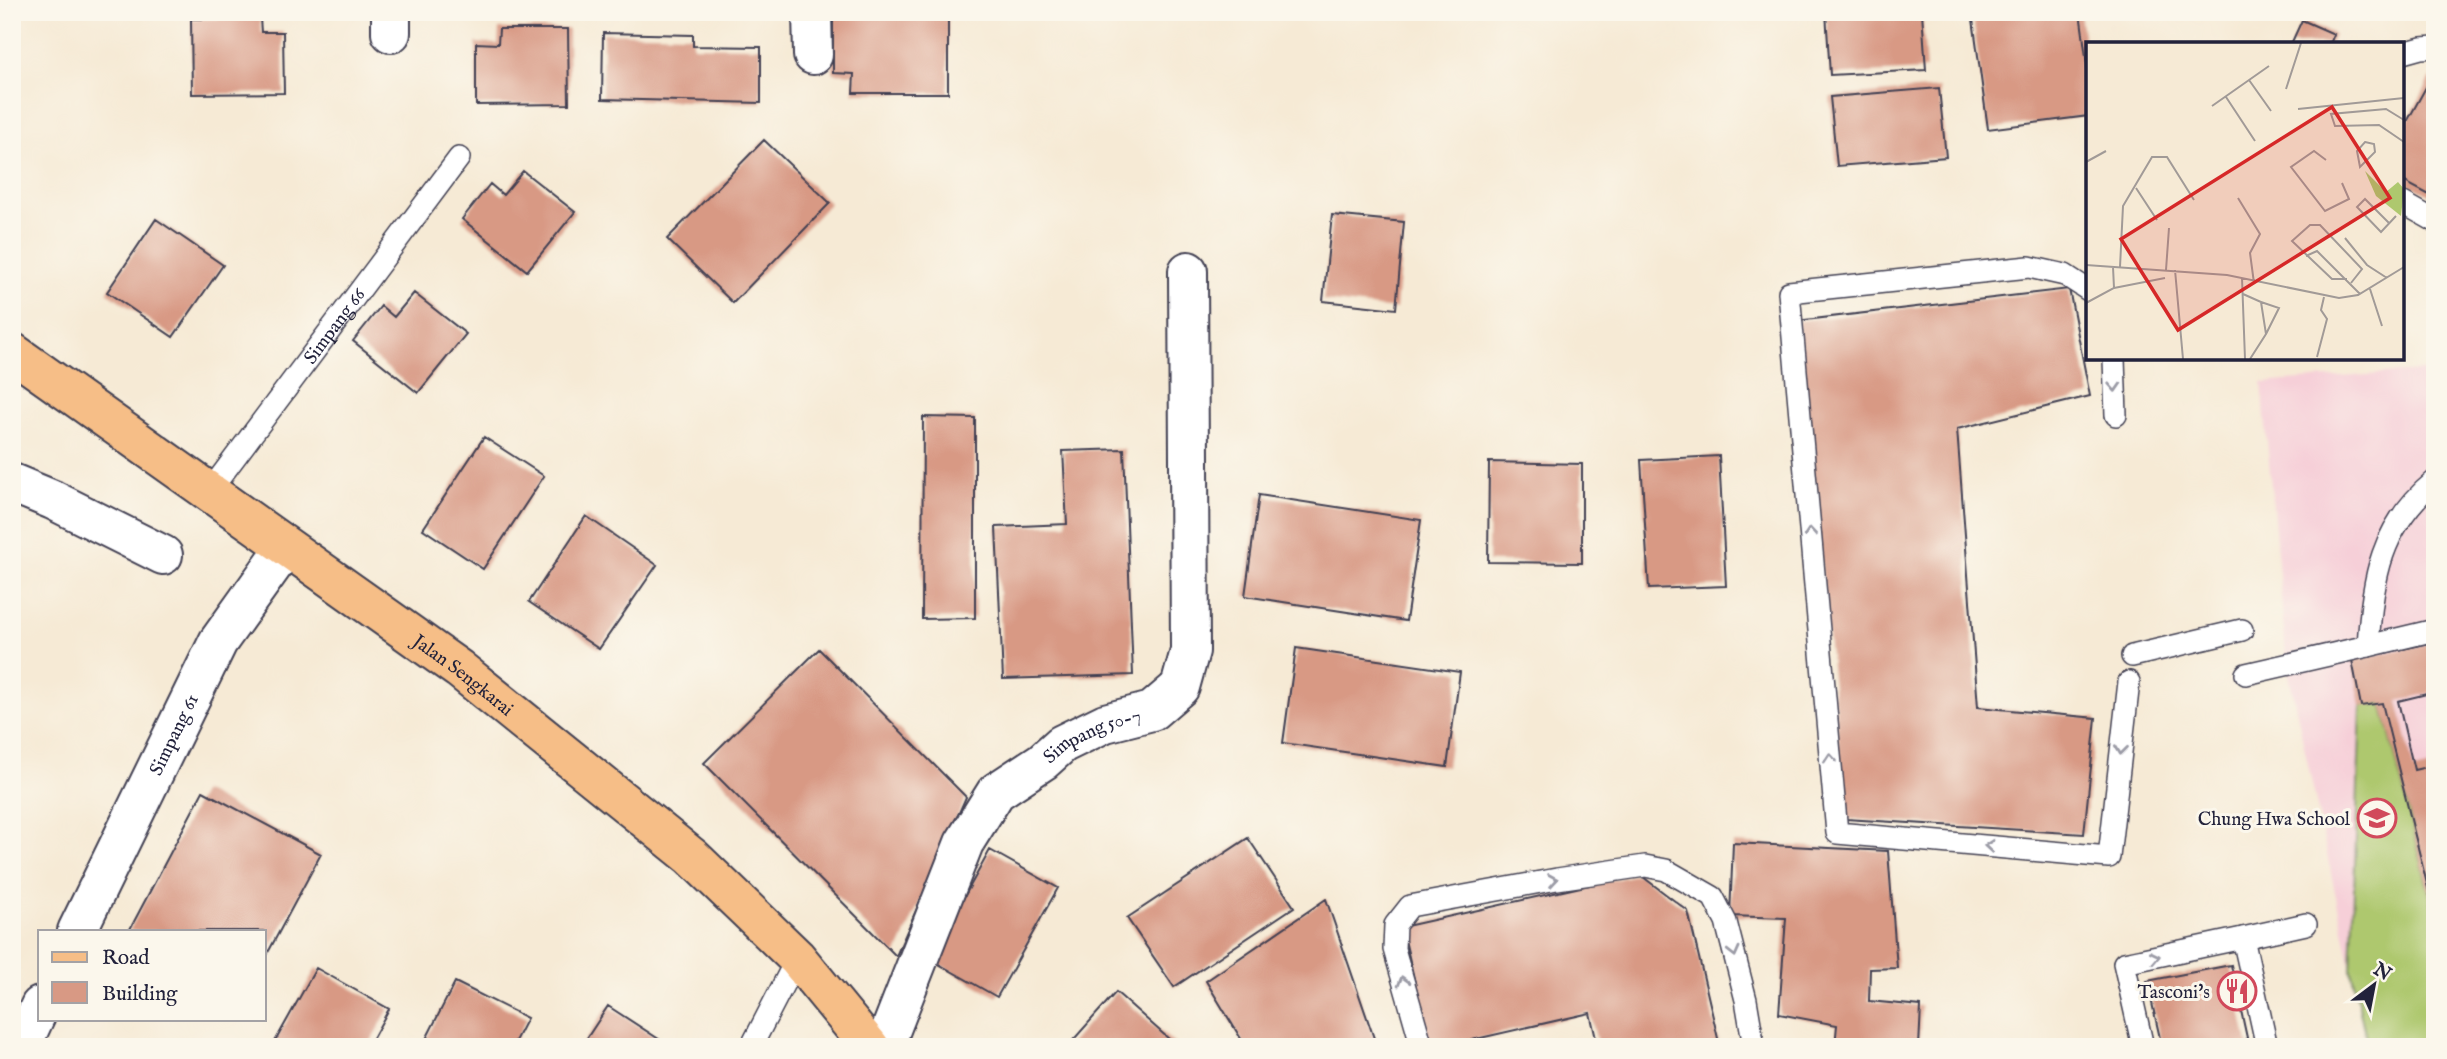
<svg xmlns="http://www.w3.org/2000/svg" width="2447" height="1059" viewBox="0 0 2447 1059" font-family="'IM FELL English',serif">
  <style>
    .built { fill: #f6cfd8 }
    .grass { fill: #aec86e; stroke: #687554; stroke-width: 2 }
    .building { fill: #d89984 }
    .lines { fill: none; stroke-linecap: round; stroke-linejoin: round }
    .service-casing { stroke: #424052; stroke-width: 24 }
    .minor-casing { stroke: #424052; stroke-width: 42 }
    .primary-casing { stroke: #424052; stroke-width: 42 }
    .service { stroke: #fff; stroke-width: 21 }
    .minor { stroke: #fff; stroke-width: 38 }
    .primary { stroke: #f6be87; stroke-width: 38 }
    .oneway { stroke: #9c9ca7 }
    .labels { text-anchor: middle; stroke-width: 6; stroke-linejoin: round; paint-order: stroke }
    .street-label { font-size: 19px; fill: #22223b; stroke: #fbf7ec }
    .poi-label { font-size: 19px; fill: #22223b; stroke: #fbf7ec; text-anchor: end }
    .inset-road { fill: none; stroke: #a19a97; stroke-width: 2 }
    .view { fill: #d62828; fill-opacity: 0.15; stroke: #d62828; stroke-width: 3.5 }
    .inset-edge { fill: none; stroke: #22223b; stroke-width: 3.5 }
  </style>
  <rect width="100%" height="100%" fill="#fbf7ec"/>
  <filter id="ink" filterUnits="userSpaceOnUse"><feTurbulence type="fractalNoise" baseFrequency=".0143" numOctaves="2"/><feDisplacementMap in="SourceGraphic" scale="14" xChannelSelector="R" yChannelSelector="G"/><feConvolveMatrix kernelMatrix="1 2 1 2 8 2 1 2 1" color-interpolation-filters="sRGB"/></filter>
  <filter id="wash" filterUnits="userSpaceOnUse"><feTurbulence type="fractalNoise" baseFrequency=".00686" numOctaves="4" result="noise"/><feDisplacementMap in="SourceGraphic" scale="28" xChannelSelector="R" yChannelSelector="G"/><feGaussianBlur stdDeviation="1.57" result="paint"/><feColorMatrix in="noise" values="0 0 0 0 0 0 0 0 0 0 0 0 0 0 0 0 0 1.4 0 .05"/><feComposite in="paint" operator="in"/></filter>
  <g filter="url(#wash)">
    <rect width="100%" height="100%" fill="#f6ead5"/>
    <path class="built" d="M2435,370V1047H2368L2287,666L2262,383Z"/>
    <path class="grass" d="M2382,703L2435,916V1047H2368L2351,970L2361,706Z"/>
    <g id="blocks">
      <path class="building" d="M833,12H948V93H853L854,74L833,73Z
        M1826,12H1922L1926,70L1830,75Z
        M1972,12H2080L2088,72V116L1988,129Z
        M260,18L261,32H283L284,93L192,94L191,19Z
        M2302,20L2334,34L2330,44H2291Z
        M499,29H568L569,104L476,105V43L498,44Z
        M603,33L693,35V46L761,47V103L602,99Z
        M2431,78L2435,80V198L2403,181V129Z
        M1939,88L1946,157L1837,166L1830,97Z
        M764,140L830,203L733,303L667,239Z
        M523,171L575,212L527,271L462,219L490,184L503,195Z
        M1332,215L1404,222L1396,309L1323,301Z
        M156,219L223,265L173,337L107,292Z
        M2069,289L2090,396L1957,429L1978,707L2096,718L2084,834L1846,819L1797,321Z
        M414,293L466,334L418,393L353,341L381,306L394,317Z
        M923,417L975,418V618L922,619Z
        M484,437L544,476L483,569L423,529Z
        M1124,449L1133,675L1003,679L996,527L1067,524L1063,451Z
        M1719,456L1726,586L1649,589L1641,460Z
        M1489,462L1582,464V563L1488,562Z
        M1259,495L1421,520L1406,621L1245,596Z
        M586,516L657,565L599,649L529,602Z
        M2435,642V692L2398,701L2414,770L2435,765L2434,912L2382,703L2361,706L2352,660Z
        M1296,648L1460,672L1447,767L1283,743Z
        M819,649L966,797L896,956L704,763Z
        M203,791L321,854L264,960V931H129Z
        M1248,838L1294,907L1174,987L1127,918Z
        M1733,843L1888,851L1897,968L1870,969L1869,1001L1921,1006L1919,1047H1835L1837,1025L1779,1014L1786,918L1730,916Z
        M990,850L1058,888L997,997L930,959Z
        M1639,874L1688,911L1720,1047H1598L1590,1013L1441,1047H1430L1402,927Z
        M1326,899L1377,1047H1246L1206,981Z
        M2231,965L2249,1047H2162L2147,981Z
        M316,968L389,1009L368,1047H272Z
        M455,982L527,1018L512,1047H422Z
        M1116,992L1178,1047H1067Z
        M608,1006L671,1047H581Z"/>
    </g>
  </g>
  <g filter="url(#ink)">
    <use href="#blocks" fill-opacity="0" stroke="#424052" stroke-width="2"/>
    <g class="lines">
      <defs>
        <g id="service">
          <path d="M2403,53L2421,48L2435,47"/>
          <path d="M2403,203L2435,221"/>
          <path d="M2088,290L2065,275L2029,267L1789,292L1837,833L2109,857L2129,682"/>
          <path d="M2114,359L2116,415"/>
          <path d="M2435,481C2381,525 2372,579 2368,646L2435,630"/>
          <path id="s1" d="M209,492L459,158"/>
          <path d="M2132,656L2242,630"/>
          <path d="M2246,674L2368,646"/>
          <path d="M2243,938L2306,924"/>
          <path d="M751,1047L797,958"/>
          <path d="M1422,1047L1394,949L1395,925L1410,906L1557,879L1645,866L1666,870L1713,897L1726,922L1746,1000L1754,1047"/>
          <path d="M2143,1047L2124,963L2243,938L2267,1047"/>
        </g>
        <g id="minor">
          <path d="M391,12V33"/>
          <path d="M812,12L813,55"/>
          <path d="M12,483L53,500L163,555"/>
          <path id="s2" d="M77,931L218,642L286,547"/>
          <path d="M21,1047L40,1006"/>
          <path id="s3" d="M884,1047L964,843L996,792L1043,761L1062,744L1105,723L1152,711L1180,687L1190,651L1188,271"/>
        </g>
        <g id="primary">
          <path id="s4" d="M12,352L459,669L692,857L797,958L870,1047"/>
        </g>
      </defs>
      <use href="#service" class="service-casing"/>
      <use href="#minor" class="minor-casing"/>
      <use href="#primary" class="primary-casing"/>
      <use href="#service" class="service"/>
      <use href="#minor" class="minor"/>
      <use href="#primary" class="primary"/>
    </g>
    <defs><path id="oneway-chevron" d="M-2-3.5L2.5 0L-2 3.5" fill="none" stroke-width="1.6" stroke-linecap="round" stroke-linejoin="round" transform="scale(1.75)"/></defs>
    <g class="oneway">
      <use href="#oneway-chevron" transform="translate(2115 387) rotate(87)"/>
      <use href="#oneway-chevron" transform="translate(1810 532) rotate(-95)"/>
      <use href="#oneway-chevron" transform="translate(2121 750) rotate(97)"/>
      <use href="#oneway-chevron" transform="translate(1830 758) rotate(-95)"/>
      <use href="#oneway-chevron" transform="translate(1989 846) rotate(-175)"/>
      <use href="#oneway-chevron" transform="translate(1553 880) rotate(-9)"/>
      <use href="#oneway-chevron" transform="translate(1734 952) rotate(76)"/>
      <use href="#oneway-chevron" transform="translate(2155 957) rotate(-12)"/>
      <use href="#oneway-chevron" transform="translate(1403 981) rotate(-106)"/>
    </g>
  </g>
  <defs>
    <symbol id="school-ring" viewBox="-11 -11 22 22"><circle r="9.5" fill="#fbf7ec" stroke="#d1495b" stroke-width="1.5"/><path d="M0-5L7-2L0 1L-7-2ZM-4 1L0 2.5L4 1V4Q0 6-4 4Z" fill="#d1495b"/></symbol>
    <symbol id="restaurant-ring" viewBox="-11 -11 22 22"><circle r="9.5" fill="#fbf7ec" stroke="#d1495b" stroke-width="1.5"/><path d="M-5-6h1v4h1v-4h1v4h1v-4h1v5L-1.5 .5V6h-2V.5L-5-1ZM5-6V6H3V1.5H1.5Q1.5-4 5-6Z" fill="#d1495b"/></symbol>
  </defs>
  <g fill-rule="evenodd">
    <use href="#school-ring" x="2355" y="796" width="44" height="44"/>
    <use href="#restaurant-ring" x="2215" y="969" width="44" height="44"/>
  </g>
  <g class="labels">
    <g class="street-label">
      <text dy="7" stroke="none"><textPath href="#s1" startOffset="208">Simpang 66</textPath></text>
      <text dy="7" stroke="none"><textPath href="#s4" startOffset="555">Jalan Sengkarai</textPath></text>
      <text dy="7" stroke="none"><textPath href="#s2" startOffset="219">Simpang 61</textPath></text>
      <text dy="7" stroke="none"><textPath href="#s3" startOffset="392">Simpang 50-7</textPath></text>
    </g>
    <g class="poi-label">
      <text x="2350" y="825">Chung Hwa School</text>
      <text x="2210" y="998">Tasconi's</text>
    </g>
  </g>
  <g transform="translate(2086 42)">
    <rect width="318" height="318" fill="#f6ead5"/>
    <path d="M279,129L300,150L312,140L318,147L315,174L290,154Z" fill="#aec86e"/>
    <path class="inset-road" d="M163,38L185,69M200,47L215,1M140,55L169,99M126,64L183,24M212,67L318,56M318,78L300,67L245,72L249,84L293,83L318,100M279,100L288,102L289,110L274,125L271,109ZM240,118L228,109L205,125L239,169L263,157L256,141M0,120L20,109M50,146L71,178M152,156L174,192L164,211L168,241M303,181L279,157L271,165L295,190L310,174M259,196L281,223L301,236M220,214L231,209L274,252M0,223L141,233L253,256L272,253L318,225M34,225L37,164L66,115H81L108,158M80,228L83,186M89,228L97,317M156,236L159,317M261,237H246L206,199L224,183H234L276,227L265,241M28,246L79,236M284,247L296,284M157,252L175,260L180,292L164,317M175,260L193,266L180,292M0,261L28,246L27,225M231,315L241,277L235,268L238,255"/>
    <path class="view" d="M246,65L304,156L92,288L35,197Z"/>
    <rect width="318" height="318" class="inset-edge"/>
  </g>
  <rect width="2447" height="1059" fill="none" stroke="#fbf7ec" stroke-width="42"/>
  <rect x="38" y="930" width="228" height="91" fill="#fbf7ec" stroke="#a4a2a5" stroke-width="2"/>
  <rect x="52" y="952" width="35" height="10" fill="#f6be87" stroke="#a4a2a5" stroke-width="2"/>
  <text x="102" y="964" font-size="21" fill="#22223b">Road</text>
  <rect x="52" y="982" width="35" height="21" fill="#d89984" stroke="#a4a2a5" stroke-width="2"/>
  <text x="102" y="1000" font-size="21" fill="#22223b">Building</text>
  <g transform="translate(2374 985) rotate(32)" stroke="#fbf7ec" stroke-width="5" paint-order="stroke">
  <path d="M0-5L12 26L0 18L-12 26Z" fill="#22223b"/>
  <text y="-10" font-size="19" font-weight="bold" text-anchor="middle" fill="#22223b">N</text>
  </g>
</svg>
